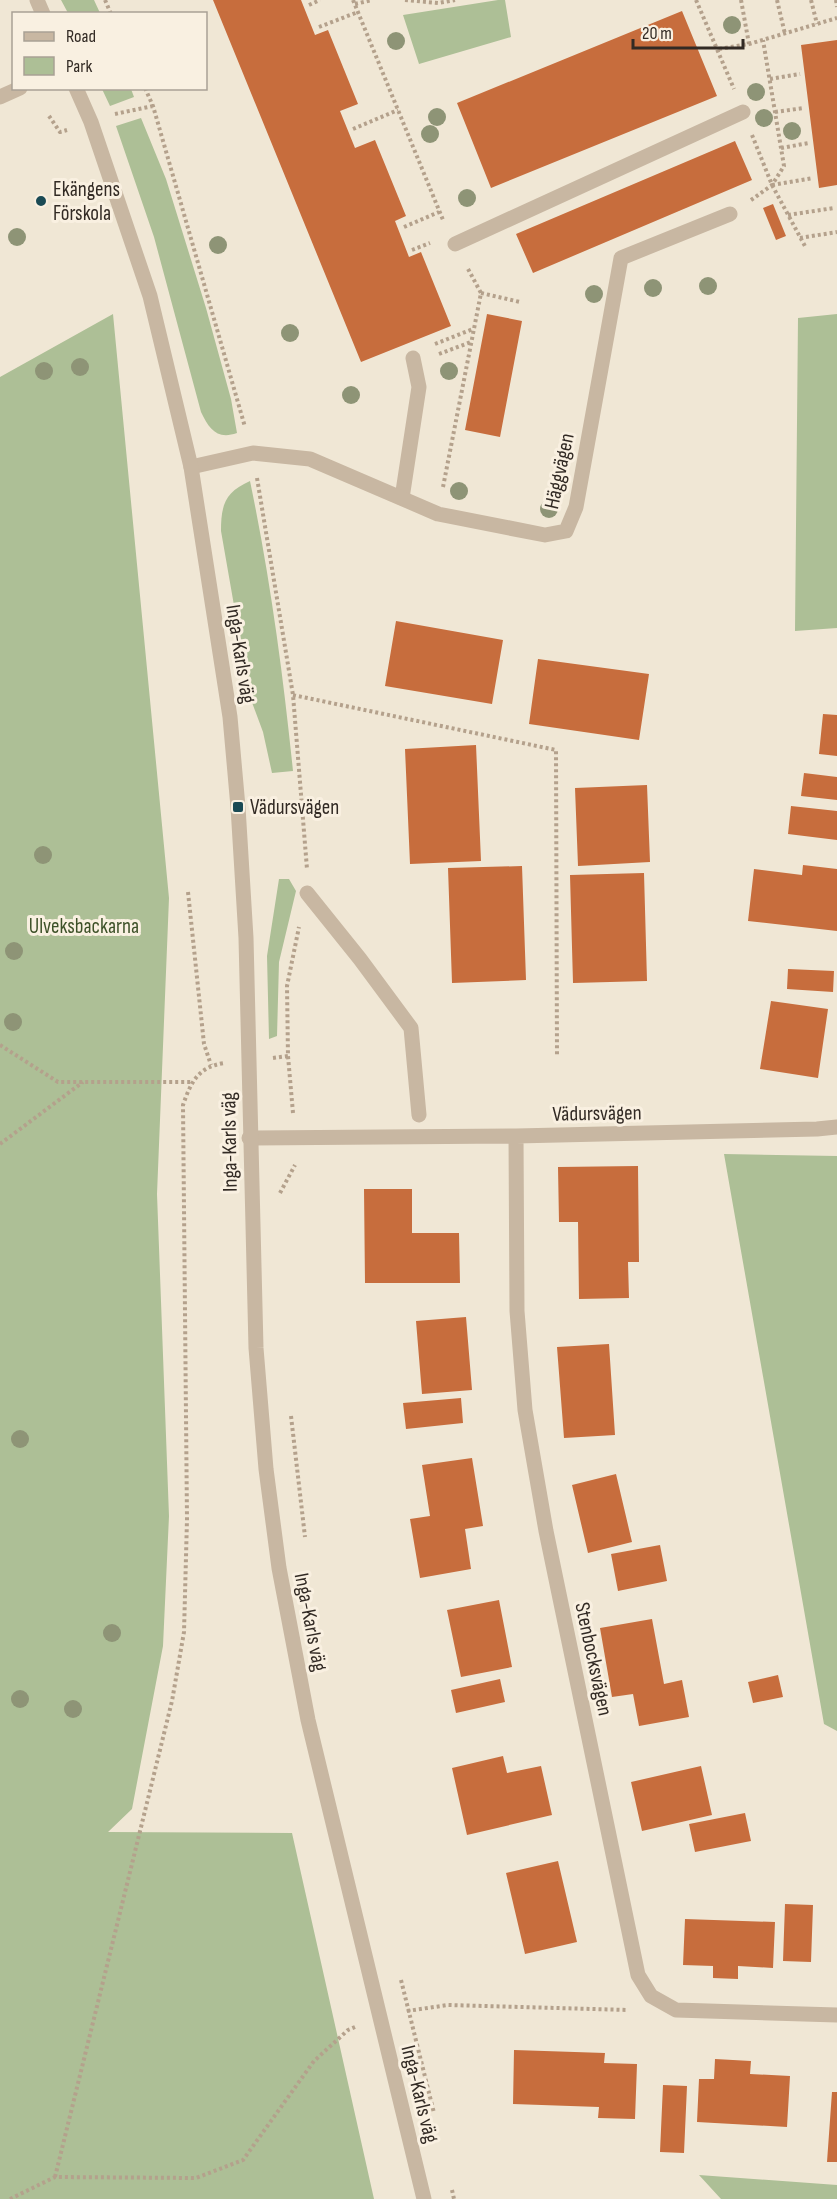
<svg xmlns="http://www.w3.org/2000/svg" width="837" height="2199" viewBox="0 0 837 2199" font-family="'Sofia Sans Condensed',sans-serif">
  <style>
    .green { fill: #adbf96 }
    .building { fill: #c76d3d }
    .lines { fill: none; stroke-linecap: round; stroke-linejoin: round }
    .path { stroke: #b4a18c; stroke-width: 4; stroke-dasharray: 3 3; stroke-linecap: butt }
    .service { stroke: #c8b7a2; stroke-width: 15 }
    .minor { stroke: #c8b7a2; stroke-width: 15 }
    .tertiary { stroke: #c8b7a2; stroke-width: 15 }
    .tree { fill: #8e9476 }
    .poi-dot { fill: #1a4a54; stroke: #f9f0e1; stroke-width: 2 }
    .labels { text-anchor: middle; stroke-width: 6; stroke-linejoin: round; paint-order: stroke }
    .poi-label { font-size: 21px; fill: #322a24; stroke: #f9f0e1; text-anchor: start }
    .street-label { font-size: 21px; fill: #322a24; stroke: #f9f0e1 }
    .park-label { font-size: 21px; fill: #3d5128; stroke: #f9f0e1 }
  </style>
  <rect width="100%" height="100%" fill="#f0e7d5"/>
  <path class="green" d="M61,0H94L100,13H68Z
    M498,0H505L511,37L419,64L403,15Z
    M102,89H131L134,97L110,106Z
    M141,118L166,179L206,308L231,399L237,433C217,440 209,429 201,412L154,237L116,126Z
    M113,314L169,898L157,1194L169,1516L163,1646L132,1809L108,1832L292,1833L374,2199H0V377Z
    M837,314V628L795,631L798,318Z
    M250,481C270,577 283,673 293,771L272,773L263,732L250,697L221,531C221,505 225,492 250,481Z
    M279,879H289L296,891L279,962L277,1036L269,1039L267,956Z
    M724,1154L837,1156V1731L824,1724Z
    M699,2175L837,2185V2199H721Z"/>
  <path class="building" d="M213,0H301L315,35L328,30L358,104L340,111L355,148L375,140L406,216L395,221L409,257L421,252L451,326L361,362Z
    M682,11L717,96L491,188L457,103Z
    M837,40V185L819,188L801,45Z
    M735,141L752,180L533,273L516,234Z
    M773,204L786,236L776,240L763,208Z
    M487,314L522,321L500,437L465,430Z
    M396,621L503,640L492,704L385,686Z
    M538,659L649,674L639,740L529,724Z
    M823,714L837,715V756L819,754Z
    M476,745L481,861L410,864L405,749Z
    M804,773L837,777V800L801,796Z
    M647,785L650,862L578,866L575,788Z
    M791,806L837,811V840L788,834Z
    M803,865L837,869V931L748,921L754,869L802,875Z
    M522,866L526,980L452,983L448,868Z
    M644,873L647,981L573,983L570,875Z
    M788,969L834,971L833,992L787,989Z
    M771,1001L828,1009L818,1078L760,1069Z
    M638,1166L639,1262H628L629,1298L579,1299L578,1222H559L558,1167Z
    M364,1189H412V1233H459L460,1283H365Z
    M466,1317L472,1390L422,1394L416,1321Z
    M609,1344L615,1435L564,1438L557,1347Z
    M461,1398L463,1423L406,1429L403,1403Z
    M472,1458L483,1526L465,1529L471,1569L420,1578L410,1519L430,1516L422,1465Z
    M616,1474L632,1542L588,1553L572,1485Z
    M660,1545L667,1581L618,1591L611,1554Z
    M499,1600L512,1667L461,1677L447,1610Z
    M652,1619L664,1684L682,1680L689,1717L639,1726L633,1694L612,1697L600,1628Z
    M778,1675L783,1697L753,1703L748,1682Z
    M500,1679L505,1702L456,1713L451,1690Z
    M503,1756L507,1773L541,1766L552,1815L467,1835L452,1768Z
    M701,1766L712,1815L642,1831L631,1782Z
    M745,1813L751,1841L695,1852L689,1824Z
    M558,1861L577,1942L525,1954L506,1873Z
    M785,1904L813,1905L811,1962L783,1961Z
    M685,1919L775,1922L773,1968L738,1966V1979L713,1978V1966L683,1965Z
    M514,2050L605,2053L604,2063L637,2064L635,2119L598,2118L599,2107L513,2104Z
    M715,2059L751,2061L750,2074L790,2076L787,2127L697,2122L699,2079H714Z
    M663,2085L687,2086L684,2153L660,2152Z
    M832,2092H837V2162H827Z"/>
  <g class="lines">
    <path class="path" d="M105,0L111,14
      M353,0L443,220
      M405,0L438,3L455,0
      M696,0L734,89
      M741,0L749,44
      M777,0L785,34
      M811,0L817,24
      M836,0L837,7
      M355,4L372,0
      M309,5L320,0
      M319,27L358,12
      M719,49L749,44L837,18
      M770,79L800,74
      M145,88L153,106L245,427
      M775,112L804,108
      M115,114L153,106
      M49,116L60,132L67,130
      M353,129L398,110
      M752,135L772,185L806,248
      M781,148L809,143
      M772,185L813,178
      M751,200L772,185L784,166L763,40
      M788,215L834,208
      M404,227L439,212
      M800,238L837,232
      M412,250L430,243
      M481,293L520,302
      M435,344L473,329
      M439,354L471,342
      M257,478L293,695L307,869
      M443,487L481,293L467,267
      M293,695L556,750L557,1056
      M188,892L204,1044L211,1065
      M0,1045L58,1082H192
      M273,1058L288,1056
      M293,1113L288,1056L287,986L299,927
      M0,1144L83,1082
      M280,1193L295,1165
      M291,1416L305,1537
      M401,1980L434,2113
      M407,2011L448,2005L627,2010
      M55,2177L172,1701L184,1632L187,1519L183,1105C191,1082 198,1067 224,1063
      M452,2190L454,2199
      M10,2199L55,2177L196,2178L243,2160L314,2061L348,2030L355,2027"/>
    <path class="service" d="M0,97L20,88
      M455,244L743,112
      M402,498L419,387L413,358
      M307,893L360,959L411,1028L419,1115"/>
    <path class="minor" d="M191,467L253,453L310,459L438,514L545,535L566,531L576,507L621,258L730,214
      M516,1136L517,1311L525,1410L546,1531L638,1975L651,1996L676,2010L837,2015
      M249,1138L516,1136L817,1129L837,1127"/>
    <path class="tertiary" d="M37,0L43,14
      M76,88L91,122L150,296L191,467L230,717L238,807L246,938L256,1348L266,1469L279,1568L308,1720L424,2199"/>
  </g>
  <g class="tree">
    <circle cx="732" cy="25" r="9"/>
    <circle cx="396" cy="41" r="9"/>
    <circle cx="756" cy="92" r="9"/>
    <circle cx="437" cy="117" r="9"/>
    <circle cx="764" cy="118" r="9"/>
    <circle cx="792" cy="131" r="9"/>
    <circle cx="430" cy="134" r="9"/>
    <circle cx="467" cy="198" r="9"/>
    <circle cx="17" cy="237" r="9"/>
    <circle cx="218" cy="245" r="9"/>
    <circle cx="708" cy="286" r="9"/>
    <circle cx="653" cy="288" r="9"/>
    <circle cx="594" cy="294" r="9"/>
    <circle cx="290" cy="333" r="9"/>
    <circle cx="80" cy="367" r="9"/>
    <circle cx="44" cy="371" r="9"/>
    <circle cx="449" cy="371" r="9"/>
    <circle cx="351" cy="395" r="9"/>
    <circle cx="459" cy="491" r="9"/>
    <circle cx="549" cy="509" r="9"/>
    <circle cx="43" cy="855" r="9"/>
    <circle cx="14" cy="951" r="9"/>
    <circle cx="13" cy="1022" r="9"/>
    <circle cx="20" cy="1439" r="9"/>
    <circle cx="112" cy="1633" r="9"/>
    <circle cx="20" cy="1699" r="9"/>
    <circle cx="73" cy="1709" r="9"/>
  </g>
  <g class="poi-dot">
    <circle cx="41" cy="201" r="6"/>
    <rect x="232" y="801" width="12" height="12" rx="3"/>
  </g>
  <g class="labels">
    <g class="poi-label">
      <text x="53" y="196">Ekängens<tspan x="53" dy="24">Förskola</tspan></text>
      <text x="250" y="814">Vädursvägen</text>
    </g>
    <g class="street-label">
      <text transform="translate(559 471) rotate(-78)" y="7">Häggvägen</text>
      <text transform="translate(241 654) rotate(81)" y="7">Inga-Karls väg</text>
      <text transform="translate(597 1113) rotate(-1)" y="7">Vädursvägen</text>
      <text transform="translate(229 1142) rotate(-91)" y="7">Inga-Karls väg</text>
      <text transform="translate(311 1622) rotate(79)" y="7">Inga-Karls väg</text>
      <text transform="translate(594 1659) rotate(78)" y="7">Stenbocksvägen</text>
      <text transform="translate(420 2094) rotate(76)" y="7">Inga-Karls väg</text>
    </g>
    <g class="park-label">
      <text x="84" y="933">Ulveksbackarna</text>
    </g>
  </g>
  <rect x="12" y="12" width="195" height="78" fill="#f9f0e1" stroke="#a9a195" stroke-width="1.5"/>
  <rect x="24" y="32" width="30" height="9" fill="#c8b7a2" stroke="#a9a195" stroke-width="1.5"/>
  <text x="66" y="42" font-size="18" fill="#322a24">Road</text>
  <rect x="24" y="57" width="30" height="18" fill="#adbf96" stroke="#a9a195" stroke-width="1.5"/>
  <text x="66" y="72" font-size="18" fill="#322a24">Park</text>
  <path d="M633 39v9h110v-9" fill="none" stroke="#322a24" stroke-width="3"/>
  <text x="642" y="39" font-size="18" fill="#322a24" stroke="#f9f0e1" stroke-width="4.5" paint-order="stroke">20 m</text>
</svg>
